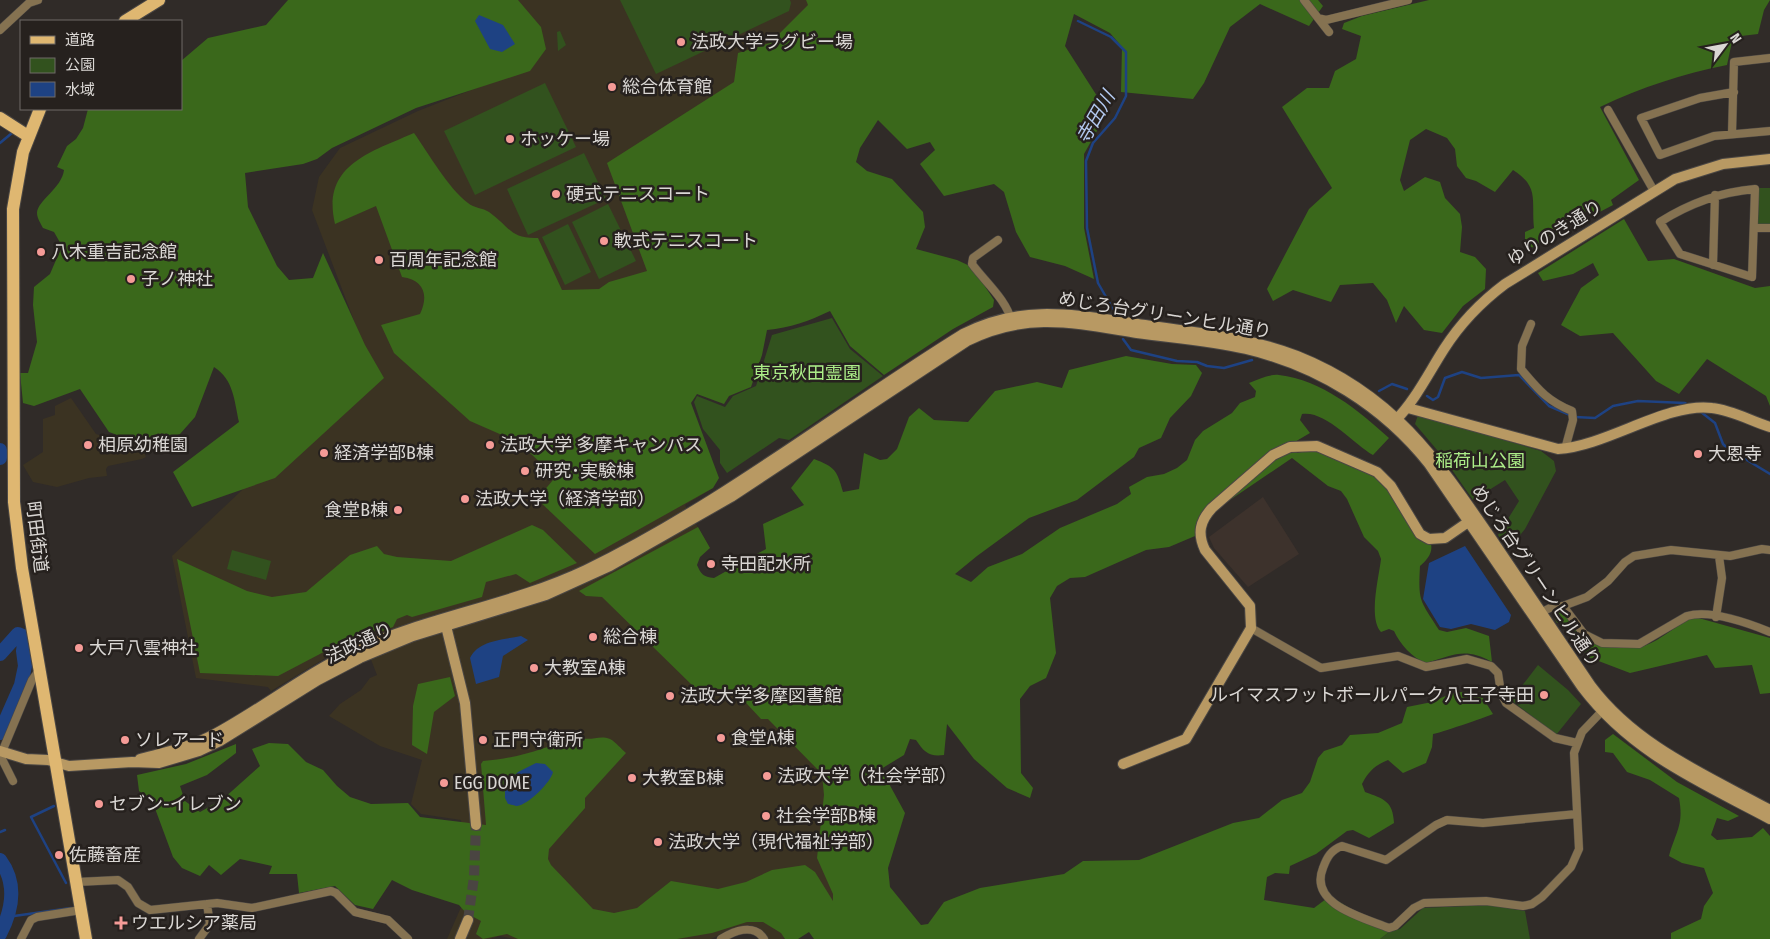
<svg xmlns="http://www.w3.org/2000/svg" width="1770" height="939" viewBox="0 0 1770 939" font-family="'Fira Sans Condensed','Noto Sans JP',sans-serif">
  <style>
    .built { fill: #3d322c }
    .education { fill: #3b3322 }
    .green { fill: #32521e }
    .forest { fill: #3a681b }
    .water { fill: #1e4283 }
    .lines { fill: none; stroke-linecap: round; stroke-linejoin: round }
    .stream { stroke: #1e4283; stroke-width: 2.5 }
    .river { stroke: #1e4283; stroke-width: 14 }
    .secondary-tunnel { stroke: #4a4542; stroke-width: 10; stroke-dasharray: 10 5; stroke-linecap: butt }
    .street-casing { stroke: #4b4744; stroke-width: 9 }
    .secondary-casing { stroke: #4b4744; stroke-width: 12 }
    .primary-casing { stroke: #4b4744; stroke-width: 14 }
    .street { stroke: #857251; stroke-width: 8 }
    .secondary { stroke: #b89963; stroke-width: 10 }
    .primary { stroke: #dfb771; stroke-width: 12 }
    .poi-dot { fill: #f59b97; stroke: #26211e; stroke-width: 2 }
    .labels { text-anchor: middle; stroke-width: 5; stroke-linejoin: round; paint-order: stroke }
    .poi-label { font-size: 18px; fill: #dad7d4; stroke: #26211e; text-anchor: start }
    .street-label { font-size: 18px; fill: #dad7d4; stroke: #26211e }
    .park-label { font-size: 18px; fill: #aced88; stroke: #26211e }
    .water-label { font-size: 19px; font-style: italic; fill: #b3c9ef; stroke: #26211e }
  </style>
  <rect width="100%" height="100%" fill="#302b28"/>
  <path class="built" d="M1263,497L1299,554L1248,587L1214,548L1209,537Z"/>
  <path class="education" d="M509,0H816L669,403L713,488L685,505L710,548L698,556L694,567L846,770L855,904L783,939H768L759,928L749,925L728,931L711,939H514L500,936L489,939H447L462,905L464,866L461,820L421,814L411,804L422,760L380,746L329,716L340,704L361,690L370,678L377,675L363,639L327,657L271,691L268,687L196,678L172,556L372,368L312,210L319,177L340,148L418,111L527,68Z
    M71,398L96,434L142,448L146,457L142,459L108,466L106,469L107,476L89,478L57,487L33,482L23,465L43,452V419L55,415V406Z"/>
  <path class="green" d="M620,0H790L791,3L789,11L656,74Z
    M560,31L566,45L558,51L557,32Z
    M545,83L576,147L475,195L444,131Z
    M584,153L606,199L528,235L507,189Z
    M1758,188H1770V225L1757,224Z
    M608,204L636,261L599,279L572,222Z
    M568,224L591,272L565,285L542,237Z
    M832,318L850,349L883,376L789,440L779,438L727,473L720,463V450L703,429L694,402L697,396L725,407L733,396L756,386L772,335Z
    M1418,415L1541,451L1554,461L1556,471L1525,529L1508,550L1498,535L1519,501L1505,480L1473,500L1443,457L1415,424Z
    M232,550L271,561L266,580L227,569Z
    M1538,665L1568,690L1581,704L1556,735L1511,700Z
    M1489,905L1525,911L1530,939H1380L1389,932L1400,929L1423,908Z"/>
  <path class="forest" d="M288,0H518L541,27L546,49L530,71L416,108L332,148L317,159L303,164L245,173L248,207L277,266L289,280L313,278L323,253L365,345L384,378L275,478L192,507L173,472L239,422C234,400 234,380 214,367L195,417L180,434L150,447L109,432L80,389L34,406L23,403L20,373H28L37,342L33,305L34,287L50,274L62,246L54,232L43,228C41,224 37,218 37,213C37,201 62,188 64,170L57,167L67,146L76,139L83,128L88,109H181V61L208,38L266,25Z
    M806,0H1318L1323,6L1309,26L1260,4L1230,27L1204,83L1193,99L1121,92L1122,47L1110,33L1074,14L1065,46L1097,96L1102,122L1084,154V228L1094,279L1065,266L1030,257L1016,232L1004,192L994,184L944,196L920,164L935,150L930,142L907,149L878,120L860,148L856,162L867,171L892,179L923,212L925,227L916,249L957,260L972,267L994,300L993,307L953,329L884,375L850,346L830,311C809,321 790,328 767,330L762,355L751,387L729,396L724,404L697,394L691,403L719,478L713,488L595,554L537,499L553,480L543,465L518,442L470,421L394,353L381,325L420,314C429,295 424,280 402,277L376,206L335,224C321,165 371,152 414,133C429,154 448,188 468,203C474,208 483,208 489,212C510,227 510,239 538,238L562,290L599,289L609,282L647,271L607,163L734,82L738,53L770,43L808,5Z
    M1429,0H1770L1764,10L1758,34L1733,37L1727,65C1682,74 1642,87 1600,107L1639,180L1611,200L1613,205L1594,215L1579,210L1567,218L1563,234L1542,237L1537,248L1525,246V232L1534,228C1531,201 1540,187 1513,170L1495,192L1476,181L1466,178L1457,166L1455,149L1447,138L1426,129L1410,140L1400,180L1404,191L1425,177L1440,182L1445,198L1460,214L1462,227L1460,252L1475,257L1486,269L1485,289L1463,306L1442,333L1424,330L1404,306L1396,323L1387,300L1373,283L1340,285L1331,302L1293,290L1273,301L1267,289L1309,209L1332,188L1282,107L1307,88H1329L1335,71L1356,59L1361,36L1342,29L1344,23L1362,16Z
    M1624,219L1648,261L1674,259L1755,288L1770,286V406L1766,396L1707,359L1679,394L1656,381L1613,333L1580,336L1561,325L1581,288L1599,275L1593,263L1573,274L1543,281L1538,273Z
    M1126,356L1172,364L1196,365L1202,373L1191,396L1170,418L1161,438L1139,448L1134,457L1077,500L1029,518L977,556L955,574L971,582L988,567L1022,554L1060,528L1117,504L1131,494L1129,487L1147,477L1164,474L1177,468L1187,460L1195,440L1203,431L1232,413L1240,403L1255,397L1256,391L1249,383C1259,379 1269,374 1279,375C1322,380 1358,410 1389,438L1373,455C1354,444 1325,410 1302,414L1300,420L1310,433L1293,443L1297,453L1310,450L1325,453L1373,472L1431,544C1433,553 1427,560 1420,566C1418,602 1420,600 1439,630L1447,632L1466,628L1489,636L1492,662C1465,647 1454,655 1426,663C1412,658 1400,644 1394,631L1389,629L1381,632C1368,618 1379,577 1381,559L1378,551L1364,537L1347,499L1341,491L1328,486L1292,458L1227,502L1221,495C1206,507 1194,516 1195,536L1169,547L1146,550L1085,577L1070,578L1057,586L1050,598L1056,653L1046,678L1030,686L1020,699L1021,773L1033,788L1030,798L1007,788L974,759L947,724L944,755C929,757 924,752 916,740L910,739L904,755L881,769L905,813L888,868L890,887L921,925L928,924L944,902L980,888L1064,874L1083,861L1139,860L1233,823L1259,818L1282,800L1302,793L1310,782L1318,758L1324,751L1342,745L1350,735L1378,733L1402,723L1407,707L1432,702L1452,693L1472,691L1481,695L1493,714C1486,717 1437,734 1433,734L1432,747L1426,763L1403,773L1388,760C1375,765 1368,772 1362,784L1365,792C1384,799 1393,801 1394,823L1369,838L1353,830L1347,831L1316,854L1290,866L1289,874L1275,873L1267,877L1264,900L1314,908L1330,896L1389,932L1380,939H814L809,932L798,939H785L781,933L763,922H747L712,933L677,939H518L507,934L483,939L476,934L481,921L466,913L459,905L412,890L392,880L373,909L355,905L335,886L299,893L297,874H269L272,866L240,859L221,875L209,865L200,876L182,868L173,857L153,803L139,791L137,775L186,764L236,744V753L207,775L180,786L185,801L200,812L223,799L260,766L252,749L269,743L288,744L306,762L323,770L337,786L350,797L371,804L408,803L420,817L486,825L481,764L483,761C519,758 544,749 577,736C590,743 598,734 610,739C616,742 621,749 626,753L585,798V808L549,849L548,859L551,865L593,909L614,913L637,908L671,881L718,889L746,882L772,870L805,865L815,872L833,901V894L817,858L824,795L822,774L768,719H761L734,690L694,687L602,597L586,596L579,591L698,527L710,548L700,557L697,565C701,574 703,577 714,578L766,549L763,524L804,505L791,488L814,459C835,467 837,470 843,492L859,489L864,453L880,460L887,459L897,449L909,417L919,408L934,420L968,422L995,391L1037,382L1062,388L1069,370Z
    M532,525L543,530L577,563L530,583L516,574L486,582L482,597L412,617L407,615L397,619L393,627L382,631L381,629L365,635L358,634L278,676L200,673L177,559L247,591L272,597L306,592L350,555L377,546L384,554L397,557L451,561Z
    M1553,609C1568,611 1570,626 1580,635C1592,647 1628,651 1644,646C1662,640 1676,624 1695,617L1770,638V693L1760,694L1752,665L1715,668L1707,655L1630,673L1588,657L1561,621L1557,623L1553,615Z
    M450,677L455,696L434,712L427,754L412,745L413,706L418,684Z
    M1613,734L1677,782L1739,816L1728,821L1717,818L1711,835L1717,840L1752,837L1763,828L1770,836V939H1671V933L1701,919L1704,906L1713,893L1704,868L1682,863L1669,856C1676,831 1684,825 1679,798L1650,780L1627,772L1613,753L1605,752V740Z"/>
  <path class="water" d="M479,15L503,25L515,44L502,52L490,49L475,21Z
    M1465,546L1511,615L1509,622L1495,630L1471,624L1451,629L1440,627L1423,599L1429,563Z
    M521,636L528,640L503,656L499,677L476,684L470,658C479,640 503,640 521,636Z
    M536,763L545,764L553,772C551,782 528,805 517,806C516,806 509,804 508,804L505,798V785L518,772Z"/>
  <g class="lines">
    <path class="stream" d="M1078,21L1111,37L1126,52V96L1115,118L1093,143L1086,161L1087,228L1098,283L1113,309
      M0,143L12,133
      M1123,339L1131,350L1177,361L1197,362L1207,366L1224,368L1252,360
      M1379,391L1392,384L1407,389
      M1427,396L1433,400L1438,397L1445,378L1462,372L1481,378L1519,375L1549,406L1570,415
      M1701,412L1715,423L1723,444L1727,448L1770,474
      M1575,417L1595,418L1613,406L1638,401L1685,403L1690,406
      M54,806L31,817L66,883
      M0,832L5,830
      M7,917L71,908"/>
    <path class="river" d="M0,450V458
      M0,654L18,634L25,637L23,651L25,666L21,685L0,733
      M0,860C17,883 13,909 0,934"/>
    <path class="secondary-tunnel" d="M468,920L474,877L476,825"/>
    <defs>
      <path id="street" d="M1304,0L1318,18L1326,20L1408,0
        M1318,18L1329,32
        M0,30L29,3L38,0
        M1734,92L1700,98L1641,118L1660,155L1714,136L1770,131
        M1608,110L1654,191
        M1732,133L1734,62L1770,58
        M1755,189L1752,277L1680,254L1660,222C1690,203 1720,192 1755,189Z
        M1755,228H1770
        M998,240L973,258L972,264C986,283 1006,299 1012,322
        M1713,265L1715,195
        M1531,324L1522,346L1521,369C1538,389 1547,401 1572,411L1573,420L1565,449
        M1563,606L1587,597L1608,581L1625,562L1634,556L1671,550L1730,556L1762,549L1770,550
        M1538,614L1554,606H1563L1584,634L1602,643L1639,644L1687,616C1710,609 1748,623 1770,632
        M1716,617L1722,578L1719,556
        M1251,628L1321,668L1398,656L1426,667L1467,659L1491,666L1498,673L1501,693L1506,703L1555,738L1577,743
        M13,781L2,759V752L32,680L40,669
        M1577,814L1483,823L1447,820L1436,825L1386,860L1342,846C1331,850 1327,857 1323,868C1308,905 1365,918 1389,928L1395,926L1414,908L1424,903L1486,901L1523,906L1532,904L1542,897L1571,867L1579,849L1574,753L1582,732L1606,707
        M77,882L118,880L128,887L138,903L150,910L217,903L252,908L331,891L336,893L355,912L388,920L408,939
        M21,939L31,920L37,917L81,910
        M199,939L210,924L207,904
        M721,939C734,931 754,923 764,939"/>
      <path id="secondary" d="M1408,408L1558,449C1607,446 1667,402 1712,408C1732,410 1751,421 1770,427
        M1394,422C1415,401 1428,374 1444,349C1460,324 1481,302 1505,284L1675,179L1723,164L1770,159
        M445,622L465,703L476,825
        M0,751L26,759L48,760L69,766L132,762L159,763L199,751L220,741L318,680L360,658L413,636L546,595L610,566L731,497L967,341C1027,311 1075,323 1137,333C1173,338 1211,341 1246,349C1318,366 1383,406 1429,464L1582,687C1632,753 1699,781 1770,819
        M140,759C166,752 191,747 215,734C263,708 307,673 356,650C430,616 512,605 586,570C720,505 837,412 963,334C1025,302 1079,316 1145,325C1196,333 1249,337 1297,356C1395,395 1438,461 1495,544C1527,591 1559,639 1591,686C1636,746 1706,775 1770,810
        M1123,764L1186,739L1251,628L1250,606L1205,550C1197,533 1200,521 1212,508L1273,455L1290,447L1317,446L1377,472L1391,486L1420,534L1429,539L1445,538L1474,518
        M460,939L468,920"/>
      <path id="primary" d="M125,21L159,0
        M40,109L23,152L13,209L14,502L22,568L86,939
        M0,118L28,136"/>
    </defs>
    <use href="#street" class="street-casing"/>
    <use href="#secondary" class="secondary-casing"/>
    <use href="#primary" class="primary-casing"/>
    <use href="#street" class="street"/>
    <use href="#secondary" class="secondary"/>
    <use href="#primary" class="primary"/>
  </g>
  <g class="poi-dot">
    <circle cx="681" cy="42" r="5"/>
    <circle cx="612" cy="87" r="5"/>
    <circle cx="510" cy="139" r="5"/>
    <circle cx="556" cy="194" r="5"/>
    <circle cx="604" cy="241" r="5"/>
    <circle cx="41" cy="252" r="5"/>
    <circle cx="379" cy="260" r="5"/>
    <circle cx="131" cy="279" r="5"/>
    <circle cx="88" cy="445" r="5"/>
    <circle cx="490" cy="445" r="5"/>
    <circle cx="324" cy="453" r="5"/>
    <circle cx="1698" cy="454" r="5"/>
    <circle cx="525" cy="471" r="5"/>
    <circle cx="465" cy="499" r="5"/>
    <circle cx="398" cy="510" r="5"/>
    <circle cx="711" cy="564" r="5"/>
    <circle cx="593" cy="637" r="5"/>
    <circle cx="79" cy="648" r="5"/>
    <circle cx="534" cy="668" r="5"/>
    <circle cx="1544" cy="695" r="5"/>
    <circle cx="670" cy="696" r="5"/>
    <circle cx="721" cy="738" r="5"/>
    <circle cx="125" cy="740" r="5"/>
    <circle cx="483" cy="740" r="5"/>
    <circle cx="767" cy="776" r="5"/>
    <circle cx="632" cy="778" r="5"/>
    <circle cx="444" cy="783" r="5"/>
    <circle cx="99" cy="804" r="5"/>
    <circle cx="766" cy="816" r="5"/>
    <circle cx="658" cy="842" r="5"/>
    <circle cx="59" cy="855" r="5"/>
    <path d="M118.5 915.5h5v5h5v5h-5v5h-5v-5h-5v-5h5z"/>
  </g>
  <g class="labels">
    <g class="poi-label">
      <text x="691" y="48">法政大学ラグビー場</text>
      <text x="622" y="93">総合体育館</text>
      <text x="520" y="145">ホッケー場</text>
      <text x="566" y="200">硬式テニスコート</text>
      <text x="614" y="247">軟式テニスコート</text>
      <text x="51" y="258">八木重吉記念館</text>
      <text x="389" y="266">百周年記念館</text>
      <text x="141" y="285">子ノ神社</text>
      <text x="98" y="451">相原幼稚園</text>
      <text x="500" y="451">法政大学 多摩キャンパス</text>
      <text x="334" y="459">経済学部B棟</text>
      <text x="1708" y="460">大恩寺</text>
      <text x="535" y="477">研究･実験棟</text>
      <text x="475" y="505">法政大学（経済学部）</text>
      <text x="388" y="516" text-anchor="end">食堂B棟</text>
      <text x="721" y="570">寺田配水所</text>
      <text x="603" y="643">総合棟</text>
      <text x="89" y="654">大戸八雲神社</text>
      <text x="544" y="674">大教室A棟</text>
      <text x="1534" y="701" text-anchor="end">ルイマスフットボールパーク八王子寺田</text>
      <text x="680" y="702">法政大学多摩図書館</text>
      <text x="731" y="744">食堂A棟</text>
      <text x="135" y="746">ソレアード</text>
      <text x="493" y="746">正門守衛所</text>
      <text x="777" y="782">法政大学（社会学部）</text>
      <text x="642" y="784">大教室B棟</text>
      <text x="454" y="789">EGG DOME</text>
      <text x="109" y="810">セブン-イレブン</text>
      <text x="776" y="822">社会学部B棟</text>
      <text x="668" y="848">法政大学（現代福祉学部）</text>
      <text x="69" y="861">佐藤畜産</text>
      <text x="131" y="929">ウエルシア薬局</text>
    </g>
    <g class="street-label">
      <text transform="translate(1555 233) rotate(-32)" y="6">ゆりのき通り</text>
      <text transform="translate(1165 315) rotate(9)" y="6">めじろ台グリーンヒル通り</text>
      <text transform="translate(37 537) rotate(83)" y="6">町田街道</text>
      <text transform="translate(1536 576) rotate(56)" y="6">めじろ台グリーンヒル通り</text>
      <text transform="translate(359 643) rotate(-25)" y="6">法政通り</text>
    </g>
    <g class="park-label">
      <text x="807" y="379">東京秋田霊園</text>
      <text x="1480" y="467">稲荷山公園</text>
    </g>
    <g class="water-label">
      <text transform="translate(1095 117) rotate(-60)" y="7">寺田川</text>
    </g>
  </g>
  <rect x="20" y="20" width="162" height="90" fill="#26211e" stroke="#6e6a67"/>
  <rect x="30" y="36" width="25" height="8" fill="#dfb771" stroke="#6e6a67"/>
  <text x="65" y="45" font-size="15" fill="#dad7d4">道路</text>
  <rect x="30" y="58" width="25" height="15" fill="#32521e" stroke="#6e6a67"/>
  <text x="65" y="70" font-size="15" fill="#dad7d4">公園</text>
  <rect x="30" y="82" width="25" height="15" fill="#1e4283" stroke="#6e6a67"/>
  <text x="65" y="95" font-size="15" fill="#dad7d4">水域</text>
  <g transform="translate(1725 45) rotate(58)" stroke="#26211e" stroke-width="4" paint-order="stroke">
  <path d="M0-4L9 19L0 12L-9 19Z" fill="#dad7d4"/>
  <text y="-8" font-size="14" font-weight="bold" text-anchor="middle" fill="#dad7d4">N</text>
  </g>
</svg>
